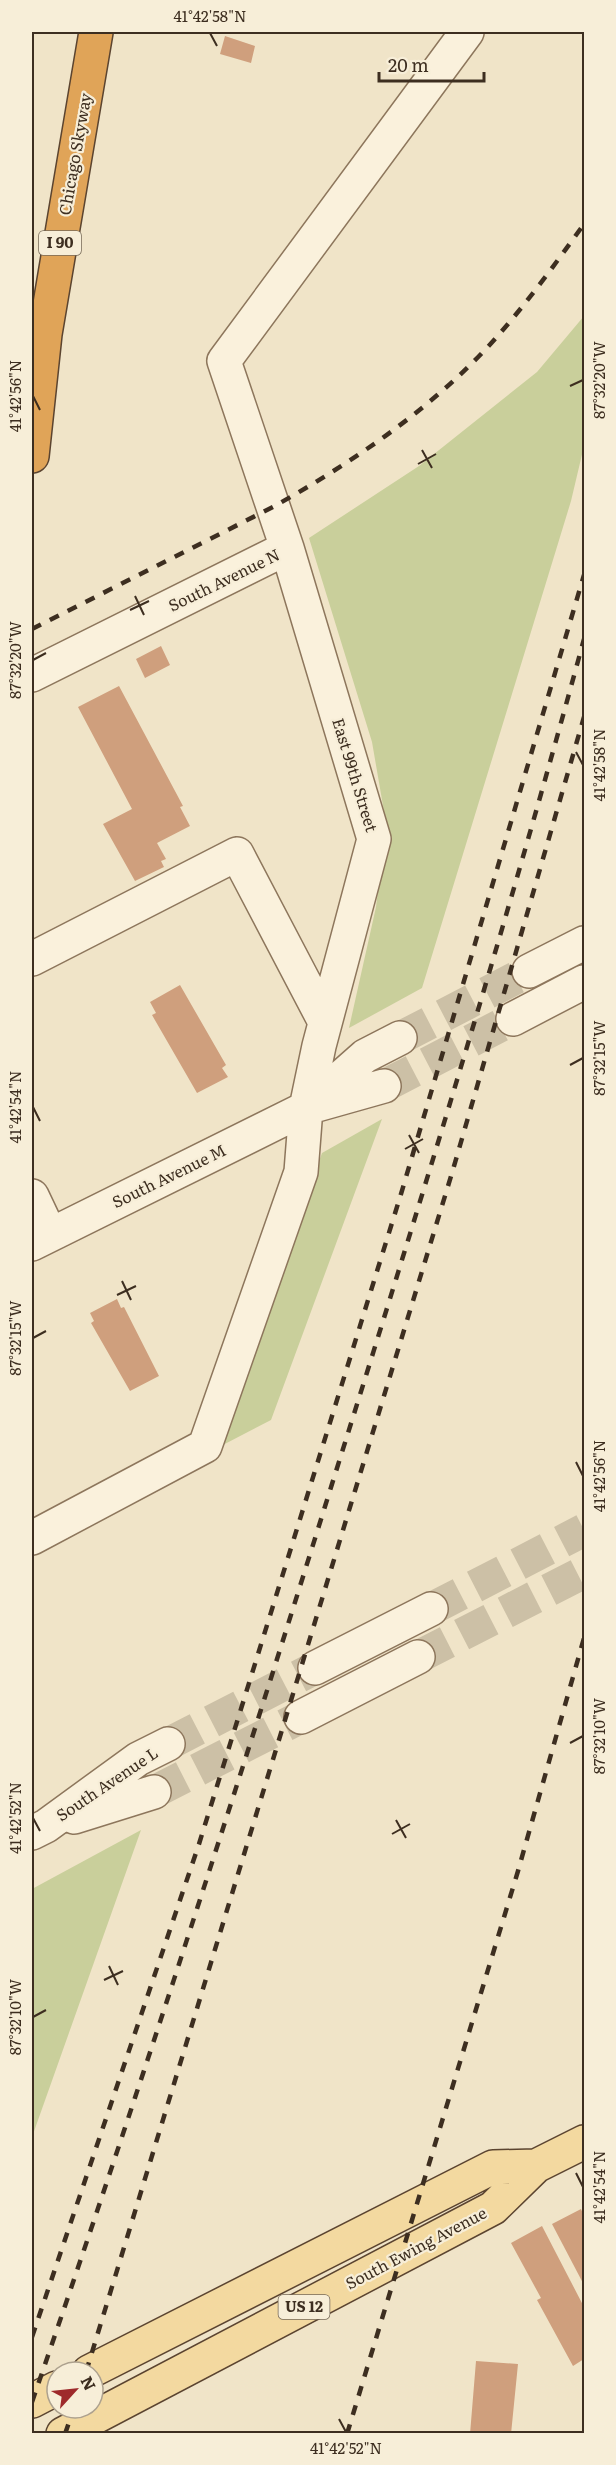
<svg xmlns="http://www.w3.org/2000/svg" width="616" height="2465" viewBox="0 0 616 2465" font-family="Literata,serif">
  <style>
    .green { fill: #c9cf9b }
    .building { fill: #cf9f7d }
    .lines { fill: none; stroke-linecap: round; stroke-linejoin: round }
    .minor-tunnel { stroke: #ccc0a6; stroke-width: 33; stroke-dasharray: 33 16; stroke-linecap: butt }
    .minor-casing { stroke: #8d765c; stroke-width: 36 }
    .major-casing { stroke: #5b4430; stroke-width: 36 }
    .highway-casing { stroke: #5b4430; stroke-width: 36 }
    .minor { stroke: #faf1dc; stroke-width: 33 }
    .major { stroke: #f3d9a0; stroke-width: 33 }
    .highway { stroke: #e0a458; stroke-width: 33 }
    .rail { stroke: #3d2e20; stroke-width: 4.5; stroke-dasharray: 10 10; stroke-linecap: butt }
    .ticks { fill: none; stroke: #3d2e20; stroke-width: 2 }
    .labels { text-anchor: middle; stroke-width: 4.5; stroke-linejoin: round; paint-order: stroke }
    .shield { fill: #f7eed8; stroke: #756857; stroke-width: 1.5 }
    .shield-label { font-size: 15px; font-weight: bold; fill: #3d2e20 }
    .street-label { font-size: 16px; fill: #3d2e20; stroke: #f7eed8 }
    .neatline { fill: none; stroke: #3d2e20; stroke-width: 2 }
    .ticks-label { font-size: 15px; text-anchor: middle; fill: #3d2e20 }
  </style>
  <rect width="100%" height="100%" fill="#f0e4c8"/>
  <path class="green" d="M584,316V446L571,501L422,988L349,1028L376,907L386,823L372,742L309,538L419,466L537,372Z
    M382,1119L271,1420L219,1447L322,1153Z
    M141,1830L32,2137V1889Z"/>
  <path class="building" d="M225,36L255,46L251,63L220,54Z
    M161,646L170,665L145,678L136,659Z
    M119,686L183,806L180,807L190,826L157,843L166,859L161,861L164,867L135,881L103,824L132,809L78,707Z
    M180,985L226,1065L222,1068L228,1077L197,1093L152,1015L156,1013L150,1002Z
    M117,1299L121,1308L124,1307L159,1376L130,1391L91,1323L94,1321L90,1313Z
    M581,2209L584,2216V2285L552,2224Z
    M542,2226L584,2307V2359L573,2366L537,2300L541,2298L511,2243Z
    M476,2361L518,2364L511,2434H470Z"/>
  <g class="lines">
    <path class="minor-tunnel" d="M400,1038L529,971
      M384,1086L513,1019
      M431,1609L584,1530
      M418,1657L584,1572
      M168,1744L315,1668
      M154,1792L301,1717"/>
    <defs>
      <path id="minor" d="M32,675L287,548
        M32,959L237,854L325,1022
        M529,971L584,943
        M513,1019L584,982
        M314,1101L365,1056L400,1038
        M32,1196L50,1234
        M32,1244L306,1108L384,1086
        M32,1538L205,1446L301,1172L306,1108L319,1046L374,839L287,548L224,361L467,32
        M315,1668L431,1609
        M301,1717L418,1657
        M74,1817L154,1792
        M32,1833L46,1826L138,1759L168,1744"/>
      <path id="major" d="M89,2372L493,2167L536,2166
        M32,2401L57,2388
        M63,2434L493,2208L536,2166L584,2142"/>
      <path id="highway" d="M32,456L45,334L96,32"/>
    </defs>
    <use href="#minor" class="minor-casing"/>
    <use href="#major" class="major-casing"/>
    <use href="#highway" class="highway-casing"/>
    <use href="#minor" class="minor"/>
    <use href="#major" class="major"/>
    <use href="#highway" class="highway"/>
    <path class="rail" d="M32,629L273,507C353,462 433,408 495,339C527,303 556,263 584,224
      M32,2337L199,1844L401,1194L584,575
      M86,2372L452,1173L584,717
      M32,2402C137,2098 236,1792 332,1484C420,1204 507,923 584,639
      M65,2434L74,2408
      M347,2434L518,1871L584,1638"/>
  </g>
  <path class="ticks" d="M210,33L217,46M570,386L583,380M33,396L40,410M422,450L432,468M418,464L436,454M135,596L144,615M130,610L149,601M33,660L46,653M576,752L583,765M570,1065L583,1058M33,1107L40,1121M409,1135L419,1153M405,1149L423,1139M122,1281L131,1300M117,1295L136,1286M33,1338L46,1331M576,1462L583,1476M570,1743L583,1736M33,1818L40,1831M396,1820L406,1838M392,1834L410,1824M109,1966L118,1985M104,1980L123,1971M33,2017L46,2010M576,2173L583,2187M339,2419L346,2432"/>
  <g class="labels">
    <g class="shield">
      <rect x="39" y="231" width="42" height="24" rx="4.5"/>
      <rect x="278.5" y="2295" width="51" height="24" rx="4.5"/>
    </g>
    <g class="shield-label">
      <text x="60" y="248">I 90</text>
      <text x="304" y="2312">US 12</text>
    </g>
    <g class="street-label">
      <text transform="translate(75 154) rotate(-80)" y="6">Chicago Skyway</text>
      <text transform="translate(224 580) rotate(-26)" y="6">South Avenue N</text>
      <text transform="translate(355 775) rotate(73)" y="6">East 99th Street</text>
      <text transform="translate(169 1176) rotate(-26)" y="6">South Avenue M</text>
      <text transform="translate(107 1784) rotate(-34)" y="6">South Avenue L</text>
      <text transform="translate(416 2248) rotate(-28)" y="6">South Ewing Avenue</text>
    </g>
  </g>
  <rect width="616" height="2465" fill="none" stroke="#f7eed8" stroke-width="66"/>
  <g transform="translate(75 2390) rotate(63)"><circle r="28" fill="#f7eed8" stroke="#ada18e" stroke-width="1.5"/>
  <path d="M0-4.5L10 22L0 15L-10 22Z" fill="#9e2a2b"/>
  <text y="-9" font-size="16" font-weight="bold" text-anchor="middle" fill="#3d2e20">N</text>
  </g>
  <path d="M379 72v9h105v-9" fill="none" stroke="#3d2e20" stroke-width="3"/>
  <text x="388" y="72" font-size="18" fill="#3d2e20" stroke="#f7eed8" stroke-width="4.5" paint-order="stroke">20 m</text>
  <rect x="33" y="33" width="550" height="2399" class="neatline"/>
  <g class="ticks-label">
    <text x="210" y="22">41°42'58"N</text>
    <text transform="translate(600 380) rotate(-90)" y="5">87°32'20"W</text>
    <text transform="translate(16 396) rotate(-90)" y="5">41°42'56"N</text>
    <text transform="translate(16 660) rotate(-90)" y="5">87°32'20"W</text>
    <text transform="translate(600 765) rotate(-90)" y="5">41°42'58"N</text>
    <text transform="translate(600 1058) rotate(-90)" y="5">87°32'15"W</text>
    <text transform="translate(16 1107) rotate(-90)" y="5">41°42'54"N</text>
    <text transform="translate(16 1338) rotate(-90)" y="5">87°32'15"W</text>
    <text transform="translate(600 1476) rotate(-90)" y="5">41°42'56"N</text>
    <text transform="translate(600 1736) rotate(-90)" y="5">87°32'10"W</text>
    <text transform="translate(16 1818) rotate(-90)" y="5">41°42'52"N</text>
    <text transform="translate(16 2017) rotate(-90)" y="5">87°32'10"W</text>
    <text transform="translate(600 2187) rotate(-90)" y="5">41°42'54"N</text>
    <text x="346" y="2454">41°42'52"N</text>
  </g>
</svg>
